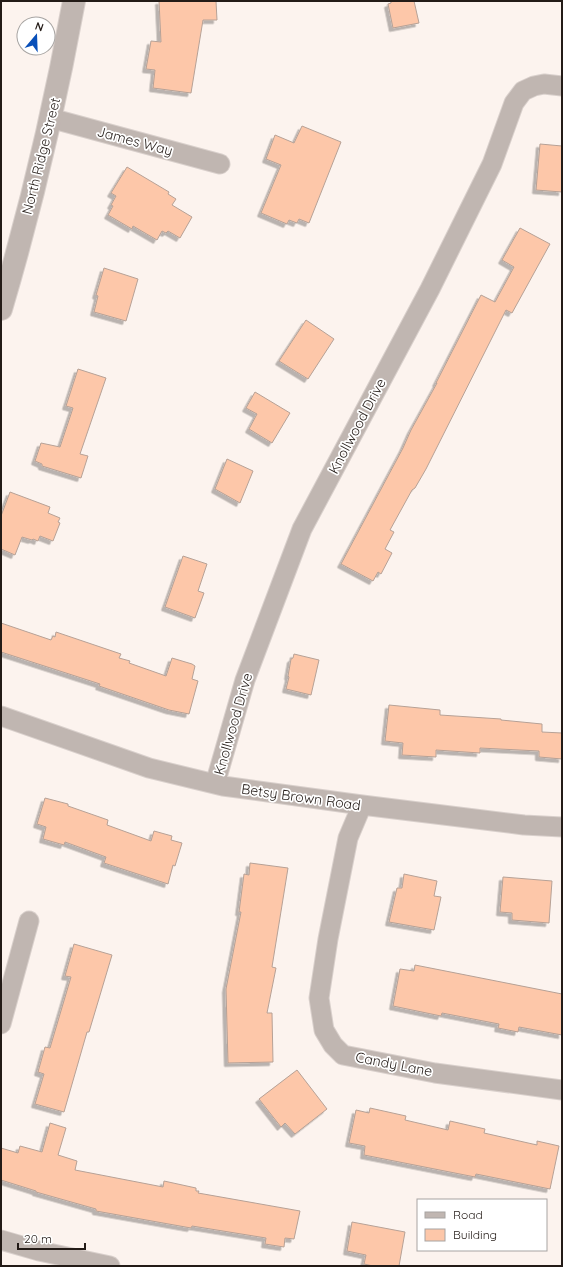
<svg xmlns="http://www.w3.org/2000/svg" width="563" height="1267" viewBox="0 0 563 1267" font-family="Quicksand,sans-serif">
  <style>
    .building { fill: #fdc7a9; stroke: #b6a196; filter: url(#shadow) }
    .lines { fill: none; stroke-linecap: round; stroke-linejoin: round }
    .minor-casing { stroke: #d9d0cc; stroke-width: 21 }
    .tertiary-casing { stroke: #d9d0cc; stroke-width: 24 }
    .minor { stroke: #c0b6b1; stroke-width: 19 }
    .tertiary { stroke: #c0b6b1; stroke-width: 22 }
    .labels { text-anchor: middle; stroke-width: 3.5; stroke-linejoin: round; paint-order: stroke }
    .street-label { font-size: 14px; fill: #231b17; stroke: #fff }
  </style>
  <defs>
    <filter id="shadow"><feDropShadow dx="-3.5" dy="3.5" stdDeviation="0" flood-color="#0004"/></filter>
  </defs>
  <rect width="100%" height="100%" fill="#fcf3ee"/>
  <path class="building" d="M159,1H216L217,20H203L191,93L153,88L155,70L146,69L151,41L161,42Z
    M391,1H414L419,23L393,28L388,4L391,3Z
    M302,126L341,142L309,223L299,219L297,223L289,220L287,224L261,213L281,165L266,159L275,135L294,143Z
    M540,144L562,146V192L536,190Z
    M127,167L169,192L168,194L176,199L172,205L192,217L180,238L168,231L166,233L162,231L157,240L133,226L132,229L108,215L113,206L111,205L116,196L111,193Z
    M520,228L550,244L512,313L506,310L426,469L415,488L412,490L390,530L394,532L385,549L392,553L381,574L378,572L373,581L341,564L403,448L411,430L437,383H436L481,295L495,302L514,267L502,260Z
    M104,268L138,279L126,321L94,312L98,296L96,295Z
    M306,320L334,339L308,379L279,361Z
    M78,369L106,378L80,454L88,456L81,478L42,466V464L35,461L41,443L60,447L73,408L66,406Z
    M255,392L290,413L272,443L249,429L257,414L246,408Z
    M227,459L253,471L240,503L215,489Z
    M10,492L50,507L48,513L60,518L58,522L60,523L53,541L40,536L38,541L33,539L32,540L22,537L15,555L1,549V516Z
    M183,556L207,564L198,591L204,593L195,618L165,607Z
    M1,623L51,640L53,636L55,637L56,632L121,654L119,658L130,661L129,663L166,676L172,658L192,664L195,666L192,679L198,681L189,714L169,710L99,686L100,684L1,652Z
    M294,654L319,660L311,695L286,689L289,677L288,676L291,659L293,658Z
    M389,705L440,710V715L501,719V720L542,724V732L562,733V759L539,757V751L480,748V753L436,750V757L402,755L403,743L385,741Z
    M45,798L68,804V806L108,820L107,825L151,841L154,831L172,836L171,840L182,843L175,866L173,865L168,884L104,863L106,857L65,842L64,845L43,839L46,827L37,824Z
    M250,863L288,868L272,967L276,968L267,1013H272L273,1062L228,1063L226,989L241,912H239L244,874L249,875Z
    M404,874L437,881L434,896L441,897L434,930L389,922L397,888H402Z
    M503,877L552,881L549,923L512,920V913L500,912Z
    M74,944L112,955L89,1032H87L64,1112L35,1104L44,1074L38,1072L45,1047L50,1048L71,977L65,976Z
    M415,965L562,994V1035L519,1027L518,1032L498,1028L499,1024L442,1013L441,1016L393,1006L400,969L414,971Z
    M297,1070L327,1109L295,1134L285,1123L281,1127L259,1099Z
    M370,1108L406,1116L405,1120L448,1130L450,1121L485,1129L484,1133L537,1145V1141L559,1146L550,1189L476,1174L475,1177L364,1155L365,1146L349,1143L356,1110L369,1113Z
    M50,1123L66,1128L58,1155L77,1161L75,1170L163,1187L164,1181L196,1188V1191H199L198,1193L300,1211L294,1239L285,1238L284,1247L265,1244L266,1238L192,1226L191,1228L96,1211V1209L36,1192V1191L1,1180V1148L18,1153L20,1146L42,1152Z
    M352,1222L405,1232L399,1266H373L364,1264L366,1255L347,1251Z"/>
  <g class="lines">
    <defs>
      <path id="minor" d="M50,118L220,164
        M1,716L149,768L223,786L362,805L524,825L562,827
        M215,784L245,680L302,529L430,289L492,164L514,103L523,91L534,86L544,84L562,86
        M362,805L348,838L328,939L319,998L324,1030L333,1045L343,1055L435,1073L562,1090
        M1,1024L29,921
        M1,1240L39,1251L110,1266"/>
      <path id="tertiary" d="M1,309C31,208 55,105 74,1"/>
    </defs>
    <use href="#minor" class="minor-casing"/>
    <use href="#tertiary" class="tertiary-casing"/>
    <use href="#minor" class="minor"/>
    <use href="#tertiary" class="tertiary"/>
  </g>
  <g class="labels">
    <g class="street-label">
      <text transform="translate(135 141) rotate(15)" y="5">James Way</text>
      <text transform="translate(41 156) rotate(-76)" y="5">North Ridge Street</text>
      <text transform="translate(357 426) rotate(-62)" y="5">Knollwood Drive</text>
      <text transform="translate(233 724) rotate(-74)" y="5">Knollwood Drive</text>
      <text transform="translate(301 797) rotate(8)" y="5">Betsy Brown Road</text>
      <text transform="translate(394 1064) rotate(11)" y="5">Candy Lane</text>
    </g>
  </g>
  <rect width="563" height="1267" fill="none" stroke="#231b17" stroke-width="4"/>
  <rect x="417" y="1199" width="130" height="52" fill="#ffffff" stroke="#a7a4a2"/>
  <rect x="425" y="1212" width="20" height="6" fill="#c0b6b1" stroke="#a7a4a2"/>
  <text x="453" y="1219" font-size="12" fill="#231b17">Road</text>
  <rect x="425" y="1229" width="20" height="12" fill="#fdc7a9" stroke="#a7a4a2"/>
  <text x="453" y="1239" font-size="12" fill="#231b17">Building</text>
  <g transform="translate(36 36) rotate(19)"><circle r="19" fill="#ffffff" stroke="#a7a4a2"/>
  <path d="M0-3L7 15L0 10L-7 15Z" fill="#084fb9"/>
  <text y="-6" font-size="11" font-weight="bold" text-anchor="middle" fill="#231b17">N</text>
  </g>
  <path d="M18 1243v6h67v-6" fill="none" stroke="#231b17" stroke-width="2"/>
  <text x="24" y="1243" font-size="12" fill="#231b17" stroke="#ffffff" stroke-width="3" paint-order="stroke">20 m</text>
</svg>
